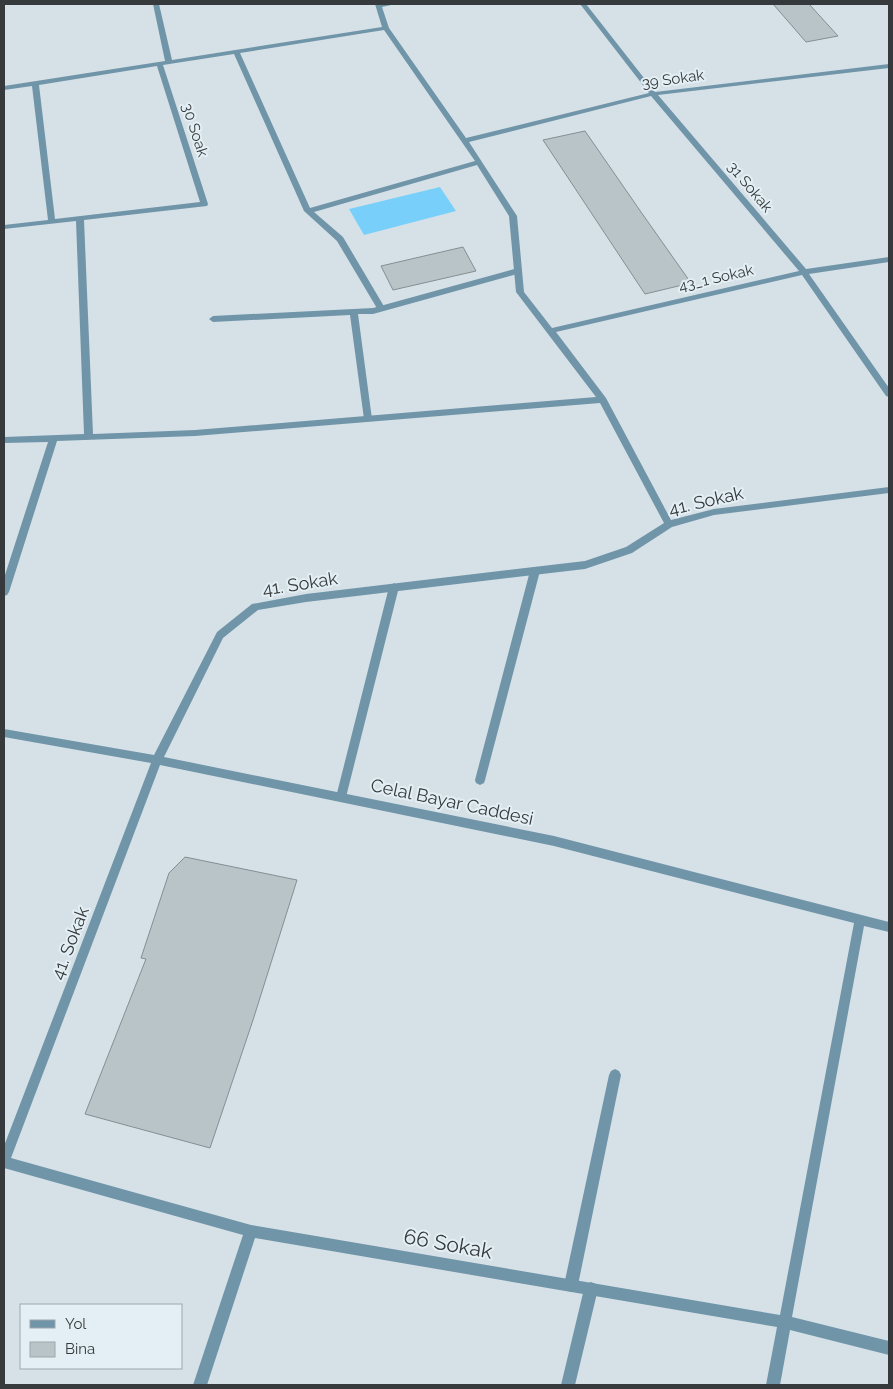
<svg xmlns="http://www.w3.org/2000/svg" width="893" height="1389" viewBox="0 0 893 1389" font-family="Raleway,sans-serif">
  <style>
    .green { fill: #78d0fa }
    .building { fill: #b9c4c9; stroke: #848e94 }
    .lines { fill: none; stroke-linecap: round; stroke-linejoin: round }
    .lane { fill: #7095a9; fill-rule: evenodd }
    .street { fill: #7095a9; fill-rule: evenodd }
    .labels { text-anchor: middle; stroke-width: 4; stroke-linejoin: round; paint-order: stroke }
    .far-street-label { font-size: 15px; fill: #363a3d; stroke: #e3eff4 }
    .street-label { font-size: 18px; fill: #363a3d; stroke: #e3eff4 }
    .near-street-label { font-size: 21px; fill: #363a3d; stroke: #e3eff4 }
  </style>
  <rect width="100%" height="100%" fill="#d6e1e7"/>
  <path class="green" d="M440,187L456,211L364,235L349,209Z"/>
  <path class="building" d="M773,4H809L838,36L806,42Z
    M585,131L641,212L691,283L645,294L543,140Z
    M463,247L476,271L393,290L381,266Z
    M185,857L297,880L253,1020L210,1148L85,1114L146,959L141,958L169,873Z"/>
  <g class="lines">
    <path class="lane" d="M518,268L522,271L521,273L373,314H358L372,419L368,422L364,419L350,315L213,322L209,319L213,316L373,308Z
      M535,567L540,571L485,780L484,783L480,785L476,783L475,780L530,571Z
      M394,583L399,587L346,797L345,800L341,802L337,800L336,797L389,587Z
      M615,1069L619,1071L621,1075L578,1285L576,1290L571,1292L566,1290L564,1285L609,1075L611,1071Z
      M591,1282L596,1284L598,1289L575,1385H561L584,1289L586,1284Z"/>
    <path class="street" d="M153,4H159L172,60L382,27L375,4H392L391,5L382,7L389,28L466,138L649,93L580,4H586L655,92L889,64V68L658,95L806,269L889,257V262L809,274L889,388V397L886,396L802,275L556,332L606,398L671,520L714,509L889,487V493L714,515L672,527L632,553L585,569L306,602L258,610L223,638L164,757L554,836L889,922V932L864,926L792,1317L889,1341V1355L790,1330L780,1385H766L777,1327L255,1238L207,1385H193L243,1235L4,1168V1146L151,763L4,737V729L154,755L217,632L252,604L306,594L585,561L626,547L664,523L600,403L195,436L57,441L9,592L7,595L4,596V578L48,442L4,443V437L84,434L76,221L4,229V225L48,220L32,86L4,90V86L165,61ZM384,30L475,161L310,208L240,53ZM234,54L304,211L337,241L378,310L381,311L385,308L343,237L314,212L477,165L509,216L516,292L596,397L195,430L93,434L84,220L207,206L208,204L163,65ZM157,66L200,202L55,219L39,85ZM651,96L799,271L552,328L524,292L517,216L469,142ZM160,765L554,846L854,923L780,1315L251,1225L11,1158Z"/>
  </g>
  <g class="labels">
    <g class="far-street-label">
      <text transform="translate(673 79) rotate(-8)" y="5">39 Sokak</text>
      <text transform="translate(195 130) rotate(72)" y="5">30 Soak</text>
      <text transform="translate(750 187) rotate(50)" y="5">31 Sokak</text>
      <text transform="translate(716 278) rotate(-13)" y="5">43_1 Sokak</text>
    </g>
    <g class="street-label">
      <text transform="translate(706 501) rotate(-13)" y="6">41. Sokak</text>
      <text transform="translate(300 584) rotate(-9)" y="6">41. Sokak</text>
      <text transform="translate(452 802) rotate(12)" y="6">Celal Bayar Caddesi</text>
      <text transform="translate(70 943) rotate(-69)" y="6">41. Sokak</text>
    </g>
    <g class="near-street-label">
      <text transform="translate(448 1244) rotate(10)" y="7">66 Sokak</text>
    </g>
  </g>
  <rect width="893" height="1389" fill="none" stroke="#363a3d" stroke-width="10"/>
  <rect x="20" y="1304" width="162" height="65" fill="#e3eff4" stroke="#9ea7ab"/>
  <rect x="30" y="1320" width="25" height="8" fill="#7095a9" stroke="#9ea7ab"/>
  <text x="65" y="1329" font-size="15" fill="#363a3d">Yol</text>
  <rect x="30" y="1342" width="25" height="15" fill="#b9c4c9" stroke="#9ea7ab"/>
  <text x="65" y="1354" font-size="15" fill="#363a3d">Bina</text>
</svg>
